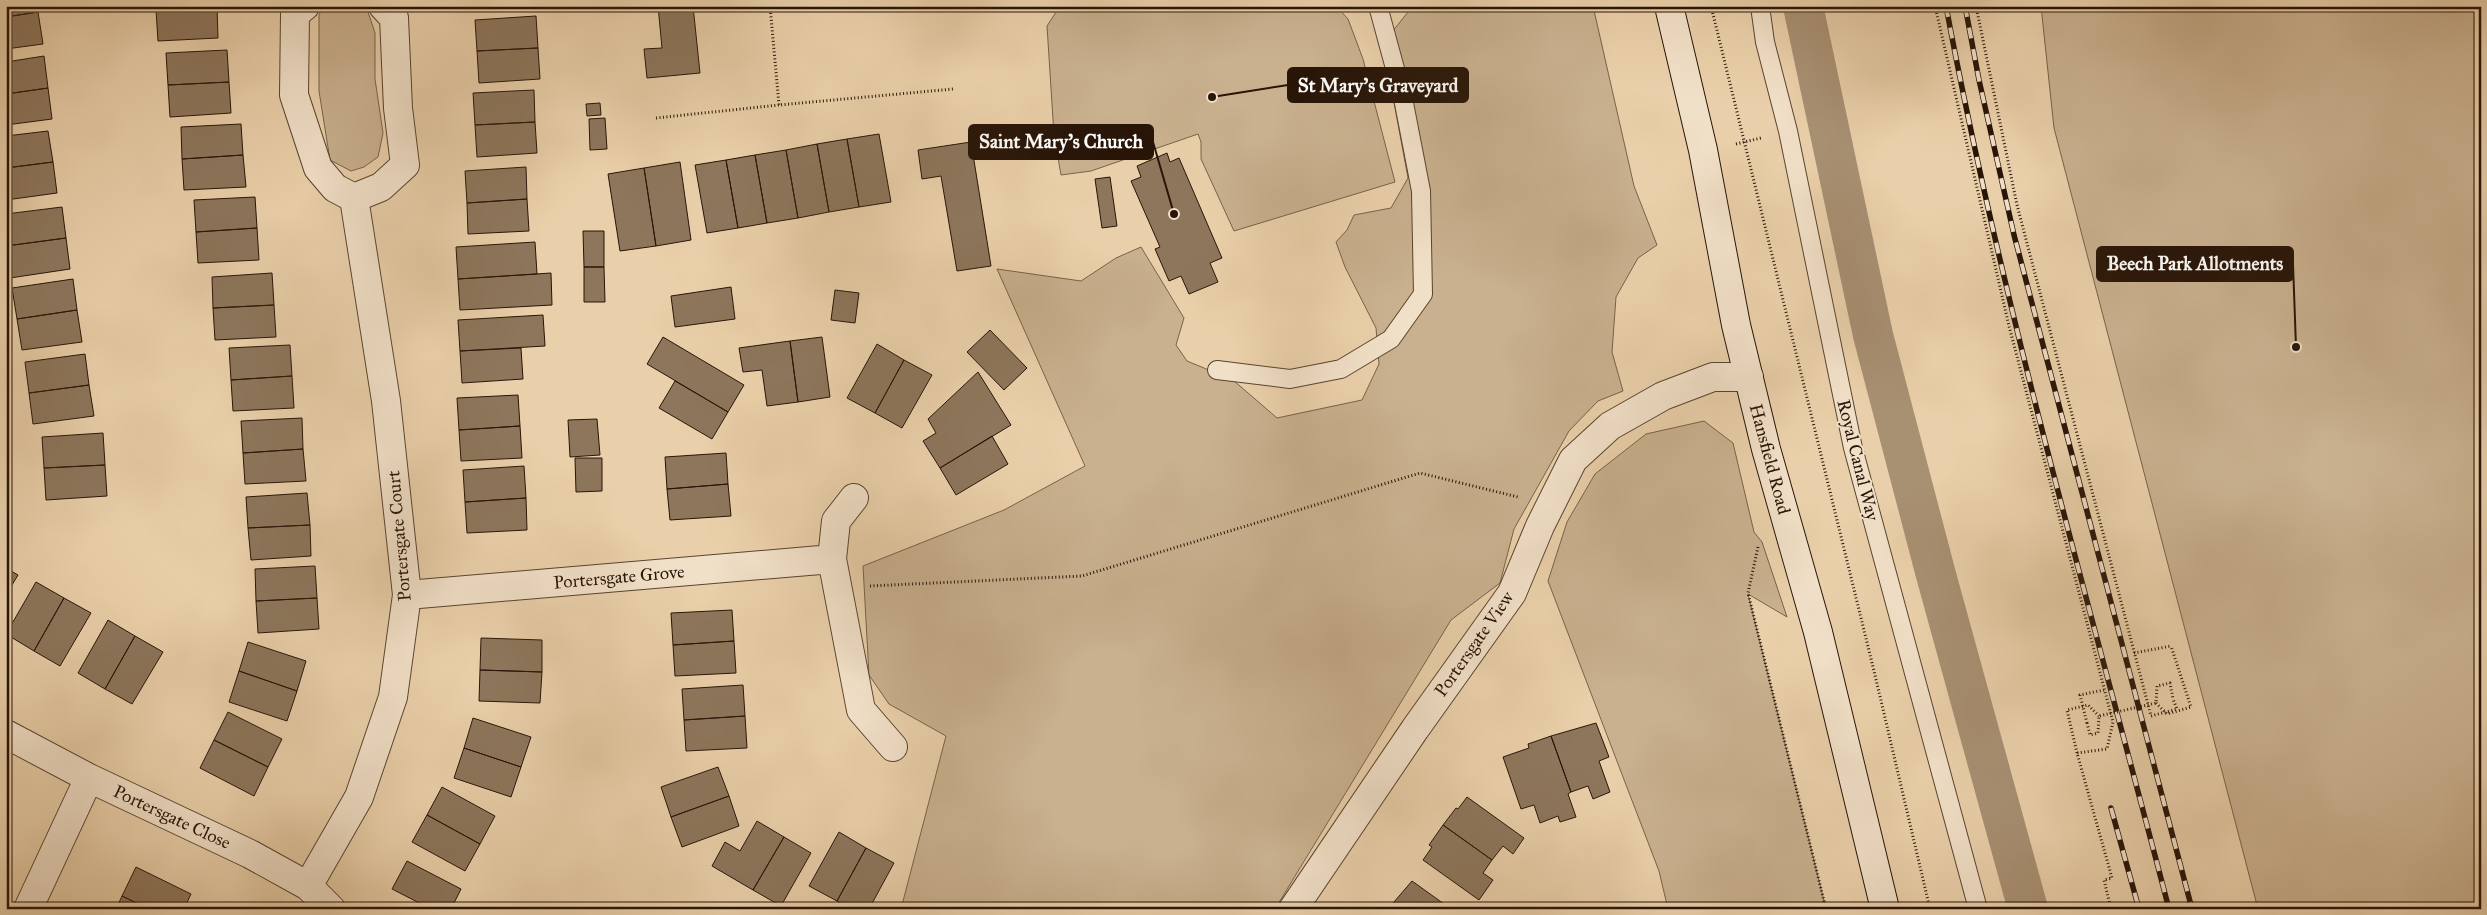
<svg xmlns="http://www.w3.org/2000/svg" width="2487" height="915" viewBox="0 0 2487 915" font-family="'IM FELL Great Primer',serif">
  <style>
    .green { fill: #c9b08e; stroke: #78624b }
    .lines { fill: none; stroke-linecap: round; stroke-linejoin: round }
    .canal { stroke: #a89073; stroke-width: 40 }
    .building { fill: #8d765c; stroke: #281508 }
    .lane-casing { stroke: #584430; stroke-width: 20 }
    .street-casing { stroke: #584430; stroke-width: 30 }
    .secondary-casing { stroke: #281508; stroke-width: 30 }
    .path { stroke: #281508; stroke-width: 3; stroke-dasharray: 1 2.5; stroke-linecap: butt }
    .lane { stroke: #f1e0c8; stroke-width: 18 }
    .street { stroke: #f1e0c8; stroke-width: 28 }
    .secondary { stroke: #f1e0c8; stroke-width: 28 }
    .rail-casing { stroke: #281508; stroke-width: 5.5 }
    .rail { stroke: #f1e0c8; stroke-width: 4; stroke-dasharray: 11; stroke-linecap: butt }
    .path-bridge { stroke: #281508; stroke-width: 3; stroke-dasharray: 1 2.5; stroke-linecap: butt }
    .labels { text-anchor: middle; stroke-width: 4; stroke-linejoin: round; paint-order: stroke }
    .street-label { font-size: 18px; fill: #281508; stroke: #f1e0c8 }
    .leader { fill: none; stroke: #281508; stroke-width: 2 }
    .callout-dot { fill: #281508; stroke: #f1e0c8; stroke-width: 2 }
    .callout { fill: #281508; stroke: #281508; stroke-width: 2 }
    .callout-label { font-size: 19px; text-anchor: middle; font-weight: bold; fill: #fff }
  </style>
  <rect width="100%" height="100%" fill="#ead0aa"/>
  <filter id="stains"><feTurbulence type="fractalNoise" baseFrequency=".004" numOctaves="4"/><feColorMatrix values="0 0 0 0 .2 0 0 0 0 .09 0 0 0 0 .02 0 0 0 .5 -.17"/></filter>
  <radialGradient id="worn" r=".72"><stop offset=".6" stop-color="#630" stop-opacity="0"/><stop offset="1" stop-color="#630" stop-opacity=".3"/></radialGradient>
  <path class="green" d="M328,6H366L375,33V79L383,133L378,157L364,167L351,171L330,160L319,91V14Z
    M1060,6H1336L1348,19L1363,59L1395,182L1234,231L1201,159V142L1198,134L1091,171L1061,175L1054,135L1047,26Z
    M1413,6H1593L1634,186L1657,245L1638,258L1616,297L1612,352L1623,391L1598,401L1569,431L1514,529L1500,583L1451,620L1275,909H901L946,736L889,704L869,675L863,566L1004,510L1085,466L997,269L1081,281L1116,258L1141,247L1184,318L1176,345L1187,361L1233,380L1277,418L1362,400L1379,364L1376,328L1345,267L1336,242L1347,230L1354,215L1391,208L1408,178L1383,43Z
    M2041,6H2481V909H2258L2054,128Z
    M1704,421L1733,443L1754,532L1762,542L1787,617L1748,594L1826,909H1668L1659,871L1548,581L1567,522L1595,474L1646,434Z"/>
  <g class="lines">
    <path class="canal" d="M1803,6L1873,335L1936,575L2028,909"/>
  </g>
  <path class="building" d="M6,6H38V12L6,17Z
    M156,6H213L156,10Z
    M217,6L218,38L158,41L156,10Z
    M658,6H693L700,73L647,78L644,49L662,48Z
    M38,12L43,44L6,49V17Z
    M536,16L538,48L477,51L475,20Z
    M538,48L540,79L479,83L477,51Z
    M227,50L229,82L168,85L166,53Z
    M44,56L48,88L6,94V62Z
    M229,82L231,113L170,117L168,85Z
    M48,88L52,119L6,125V94Z
    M534,90L535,122L475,125L473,93Z
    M600,103L601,115L587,116L586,104Z
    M605,118L607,149L590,150L589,119Z
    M535,122L537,153L477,157L475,125Z
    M241,124L243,155L182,159L181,127Z
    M48,131L53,162L6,168V136Z
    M879,134L891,202L859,207L847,139Z
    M847,139L859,207L829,212L817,144Z
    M971,142L991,266L957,271L941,176L922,179L918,150Z
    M817,144L829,212L798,218L786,150Z
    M786,150L798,218L767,223L755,155Z
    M1167,153L1170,162L1179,158L1222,258L1210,263L1218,282L1189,294L1181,276L1169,281L1155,249L1160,247L1131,181L1141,177L1137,166Z
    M243,155L246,187L184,190L182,159Z
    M755,155L767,223L738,228L726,160Z
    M726,160L738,228L707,233L695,165Z
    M53,162L57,193L6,200V168Z
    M680,162L691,240L656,246L644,168Z
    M526,167L527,199L467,203L465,171Z
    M644,168L656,246L620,251L608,174Z
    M1110,177L1117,226L1102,228L1095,179Z
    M255,197L257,228L196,232L194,200Z
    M527,199L529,231L468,234L467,203Z
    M62,207L66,238L6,246V214Z
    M257,228L259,260L198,263L196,232Z
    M583,231H604V267H584Z
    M66,238L70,269L10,278L6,246Z
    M535,242L537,274L458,279L456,247Z
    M584,267H604L605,302H584Z
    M272,273L274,305L213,308L212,277Z
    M551,273L552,305L460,310L458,279Z
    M73,279L77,310L17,319L12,288Z
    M731,287L735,319L675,327L671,296Z
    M835,290L859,293L855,323L831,320Z
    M274,305L276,337L215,340L213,308Z
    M77,310L82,342L22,350L17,319Z
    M543,315L545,346L460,351L458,320Z
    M990,330L1027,368L1004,390L967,352Z
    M663,337L744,385L728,412L647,364Z
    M822,337L830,397L798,402L790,341Z
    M790,341L798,402L767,406L762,370L743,372L739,348Z
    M877,344L904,360L875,413L847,398Z
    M290,345L292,376L231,380L229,348Z
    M521,348L523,379L462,383L460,351Z
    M85,354L89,385L29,393L25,362Z
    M904,360L932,375L902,428L875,413Z
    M978,372L1011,425L940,468L923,441L936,433L928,419Z
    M292,376L294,408L233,411L231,380Z
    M675,381L728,412L712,439L659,408Z
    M89,385L94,416L33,424L29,393Z
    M518,395L520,426L459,430L457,398Z
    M302,418L303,449L243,453L241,421Z
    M597,419L600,455L570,457L568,420Z
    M520,426L522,458L461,461L459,430Z
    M103,433L105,465L44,468L42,437Z
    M992,436L1008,464L956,495L940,468Z
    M303,449L306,481L245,484L243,453Z
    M726,453L728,484L667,489L665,457Z
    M575,458H602V491L576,492Z
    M105,465L107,496L46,500L44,468Z
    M524,466L526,498L465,502L463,470Z
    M728,484L731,516L670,520L667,489Z
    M307,493L310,525L248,528L246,497Z
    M526,498L527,530L467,533L465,502Z
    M310,525L311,556L251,560L248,528Z
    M315,566L317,598L256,601L255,569Z
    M6,568L18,575L6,595Z
    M36,582L64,598L34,651L6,634Z
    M64,598L91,613L60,666L34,651Z
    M317,598L319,629L258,633L256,601Z
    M732,610L734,641L673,645L671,613Z
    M108,620L135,636L105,689L78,673Z
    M135,636L163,652L132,704L105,689Z
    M481,638L542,640V672L480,670Z
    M734,641L736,673L675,676L673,645Z
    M248,642L306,661L297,691L239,671Z
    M480,670L542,672L540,703L479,701Z
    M239,671L297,691L287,721L229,702Z
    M743,685L745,716L684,720L682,689Z
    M228,712L282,739L268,767L214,740Z
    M745,716L747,748L686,751L684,720Z
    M473,718L531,737L521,767L464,748Z
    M1596,723L1609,757L1599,761L1610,792L1593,799L1588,786L1571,792L1551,736Z
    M1551,736L1571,792L1568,794L1576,817L1560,822L1558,816L1540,823L1534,805L1521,809L1503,757L1529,748L1528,744Z
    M214,740L268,767L254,796L200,768Z
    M464,748L521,767L511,797L454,778Z
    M718,767L729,796L671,817L661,787Z
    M442,787L495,816L480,844L427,815Z
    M729,796L739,826L682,847L671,817Z
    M1467,797L1524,838L1513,854L1503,846L1492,860L1443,825L1456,808L1458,809Z
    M427,815L480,844L465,871L412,842Z
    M757,821L784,837L753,890L712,866L725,842L740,851Z
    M1443,825L1492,860L1483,873L1493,880L1479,900L1423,860L1432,847L1429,845Z
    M839,832L866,848L837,901L809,886Z
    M784,837L811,853L781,906L753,890Z
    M866,848L894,863L869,909H851L837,901Z
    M407,861L461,889L451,909H431L392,889Z
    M136,867L191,894L184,909H149L122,896Z
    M1412,881L1451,909H1388Z
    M122,896L149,909H116Z"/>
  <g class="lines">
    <defs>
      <path id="lane" d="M1760,6L1765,42L1788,131L1853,448L1978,909
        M1217,370L1290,379L1341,369L1391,339L1423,294L1421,191L1403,98L1378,6"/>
      <path id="street" d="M305,6L295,14L294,95L318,168L335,188L354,198
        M354,198L381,187L405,165L398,108L394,18L383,6
        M854,498L836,521L832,559L861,710L893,747
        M407,595L832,559
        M6,734L89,778L250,854L308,886L331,909
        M308,886L359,797L393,697L407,595L386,401L354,198
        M28,909L89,778
        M1293,909L1415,729L1512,593L1540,526L1573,460L1610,426L1663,396L1713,377H1749"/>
      <path id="secondary" d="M1669,6L1703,150L1736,325L1766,449L1818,632L1885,909"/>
    </defs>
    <use href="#lane" class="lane-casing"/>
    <use href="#street" class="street-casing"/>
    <use href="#secondary" class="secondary-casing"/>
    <path class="path" d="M770,6L779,105L953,89
      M1711,6L1874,671L1930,909
      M1935,6L2009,326L2113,722L2107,749L2077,753L2112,878L2104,880L2111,909
      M1976,6L2017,205L2151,716L2177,709L2173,699
      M656,118L779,105
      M1736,144L1761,138
      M1758,547L1748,593L1826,909
      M870,586L1082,576L1420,473L1518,497
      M2134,653L2171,646
      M2087,723L2080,695L2104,690"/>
    <use href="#lane" class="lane"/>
    <use href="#street" class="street"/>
    <use href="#secondary" class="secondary"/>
    <defs>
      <path id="rail" d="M1946,6C2003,311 2091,609 2169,909
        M1965,6L1979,80L2014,235L2192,909
        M2111,808L2139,909"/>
    </defs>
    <use href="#rail" class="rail-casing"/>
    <use href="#rail" class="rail"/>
    <path class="path-bridge" d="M2156,703L2167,714L2191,707L2171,646
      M2087,723L2090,735L2098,733L2099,716L2156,703L2157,686L2170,683L2173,699
      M2077,753L2067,710L2088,705L2099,716"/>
  </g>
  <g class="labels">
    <g class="street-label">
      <text transform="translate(1770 459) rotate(75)" y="6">Hansfield Road</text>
      <text transform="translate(1858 460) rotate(76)" y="6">Royal Canal Way</text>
      <text transform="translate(399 536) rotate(-95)" y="6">Portersgate Court</text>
      <text transform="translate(619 577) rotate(-5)" y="6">Portersgate Grove</text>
      <text transform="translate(1474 644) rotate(-55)" y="6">Portersgate View</text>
      <text transform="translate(172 817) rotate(25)" y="6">Portersgate Close</text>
    </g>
  </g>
  <path class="leader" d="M1212 97L1288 85M1174 214L1153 142M2296 347L2293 264"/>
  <g class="callout-dot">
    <circle cx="1212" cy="97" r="5"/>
    <circle cx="1174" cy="214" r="5"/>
    <circle cx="2296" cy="347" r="5"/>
  </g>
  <g class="callout">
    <rect x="1288" y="68" width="180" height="34" rx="5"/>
    <rect x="969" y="125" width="184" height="34" rx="5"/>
    <rect x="2097" y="247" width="196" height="34" rx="5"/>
  </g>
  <g class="callout-label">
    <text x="1378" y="92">St Mary's Graveyard</text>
    <text x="1061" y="148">Saint Mary's Church</text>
    <text x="2195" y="270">Beech Park Allotments</text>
  </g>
  <rect width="2487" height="915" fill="none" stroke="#ead0aa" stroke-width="25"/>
  <rect x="8" y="8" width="2472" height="900" fill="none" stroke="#281508" stroke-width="2.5"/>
  <rect x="12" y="12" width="2462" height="890" fill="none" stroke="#281508"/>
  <rect width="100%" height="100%" filter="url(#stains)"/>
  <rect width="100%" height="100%" fill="url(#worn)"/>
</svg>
